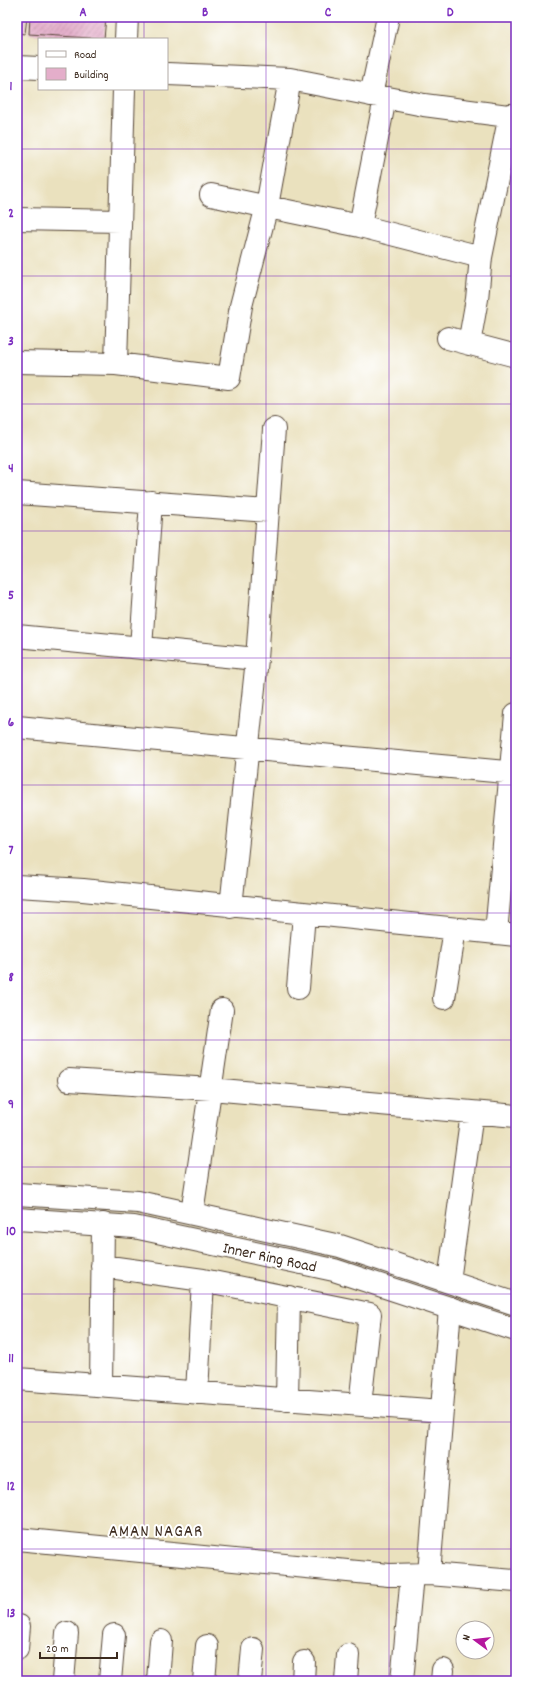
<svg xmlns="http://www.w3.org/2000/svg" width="533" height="1698" viewBox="0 0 533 1698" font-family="Dekko,sans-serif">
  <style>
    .building { fill: url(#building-hatch) }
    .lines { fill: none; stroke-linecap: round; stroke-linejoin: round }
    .street-casing { stroke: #554536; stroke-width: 24 }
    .secondary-casing { stroke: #554536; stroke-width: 24 }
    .street { stroke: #fff; stroke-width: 22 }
    .secondary { stroke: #fff; stroke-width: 22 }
    .grid { fill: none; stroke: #7b2cbf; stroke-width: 1; stroke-opacity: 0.55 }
    .labels { text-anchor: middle; stroke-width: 4; stroke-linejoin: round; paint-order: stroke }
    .street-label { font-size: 16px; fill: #3b2a1e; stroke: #fff }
    .neighbourhood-label { font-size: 17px; letter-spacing: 1px; fill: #3b2a1e; stroke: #fff }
    .neatline { fill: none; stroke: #7b2cbf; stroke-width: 1.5 }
    .grid-label { font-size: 13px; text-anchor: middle; font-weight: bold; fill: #7b2cbf }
  </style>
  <defs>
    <pattern id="building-hatch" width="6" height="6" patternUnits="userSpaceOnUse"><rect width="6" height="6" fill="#e4aeca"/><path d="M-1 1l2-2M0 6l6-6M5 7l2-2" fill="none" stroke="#ba8ea3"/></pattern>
  </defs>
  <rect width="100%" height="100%" fill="#fff"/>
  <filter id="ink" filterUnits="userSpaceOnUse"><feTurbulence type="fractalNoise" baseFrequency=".025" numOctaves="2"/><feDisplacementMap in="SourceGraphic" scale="8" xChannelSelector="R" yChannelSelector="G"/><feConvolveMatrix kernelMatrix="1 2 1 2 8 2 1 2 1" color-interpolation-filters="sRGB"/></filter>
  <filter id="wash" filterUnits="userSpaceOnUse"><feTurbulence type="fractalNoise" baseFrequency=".012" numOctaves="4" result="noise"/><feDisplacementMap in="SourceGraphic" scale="16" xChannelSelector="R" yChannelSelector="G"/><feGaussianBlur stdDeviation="0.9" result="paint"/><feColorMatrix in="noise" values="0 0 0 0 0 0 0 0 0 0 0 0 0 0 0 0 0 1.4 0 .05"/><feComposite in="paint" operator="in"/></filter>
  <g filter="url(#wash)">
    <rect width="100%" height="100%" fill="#eae1be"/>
    <g id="blocks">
      <path class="building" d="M17,17H27L25,34L17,33Z
        M30,17H106L104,39L29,34Z"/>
    </g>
  </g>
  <g filter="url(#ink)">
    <use href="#blocks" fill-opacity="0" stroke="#554536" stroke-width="1"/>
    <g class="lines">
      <defs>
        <path id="street" d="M126,39L127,17
          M17,67L39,68
          M167,74L290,79L424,105L516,117
          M371,95L388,17
          M211,195L360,226L481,257
          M17,219L120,221
          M360,226L385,98
          M448,338L516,356
          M469,344L477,299L481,257L510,115
          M17,362L116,364L229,378L241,306L267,206L290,79
          M116,364L124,89
          M17,493L268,511
          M17,636L257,659
          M141,648L151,502
          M17,727L516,773
          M17,886L83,890L516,935
          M231,907L257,659L274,429
          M496,933L516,714
          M298,988L304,914
          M444,998L455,929
          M69,1080L211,1089L516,1116
          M192,1213L222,1010
          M102,1266L203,1280L370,1314L360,1405
          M449,1281L472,1113
          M17,1379L442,1411
          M101,1385L103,1224
          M197,1393L203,1280
          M287,1400L289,1297
          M17,1539L389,1575L429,1574L516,1581
          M429,1574L450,1308
          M17,1649L19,1626
          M63,1681L67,1633
          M110,1681L114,1635
          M158,1681L161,1641
          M204,1681L207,1646
          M250,1681L253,1649
          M303,1681L304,1662
          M346,1681L348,1655
          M402,1681L412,1575
          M442,1681L443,1670"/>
        <path id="secondary" d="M17,1194L138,1202L340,1246L516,1304
          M17,1219L134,1227L334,1270L516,1330"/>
      </defs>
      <use href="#street" class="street-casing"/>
      <use href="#secondary" class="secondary-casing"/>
      <use href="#street" class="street"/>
      <use href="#secondary" class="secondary"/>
    </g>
  </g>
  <path class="grid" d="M144,17V39M266,17V1681M389,17V1681M144,89V1681M17,149H516M17,276H516M17,404H516M17,531H516M17,658H516M17,785H516M17,913H516M17,1040H516M17,1167H516M17,1294H516M17,1422H516M17,1549H516"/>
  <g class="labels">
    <g class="street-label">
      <text transform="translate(270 1256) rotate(12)" y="6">Inner Ring Road</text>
    </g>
    <g class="neighbourhood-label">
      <text x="156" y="1536">AMAN NAGAR</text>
    </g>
  </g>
  <rect width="533" height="1698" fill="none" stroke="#fff" stroke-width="44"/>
  <rect x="38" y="38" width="130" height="52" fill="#ffffff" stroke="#b1aaa5"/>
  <rect x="46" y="51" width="20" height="6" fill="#ffffff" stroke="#b1aaa5"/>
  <text x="74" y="58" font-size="12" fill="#3b2a1e">Road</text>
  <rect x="46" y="68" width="20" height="12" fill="#e4aeca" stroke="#b1aaa5"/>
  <text x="74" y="78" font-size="12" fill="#3b2a1e">Building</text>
  <g transform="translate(475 1640) rotate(285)"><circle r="19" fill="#ffffff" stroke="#b1aaa5"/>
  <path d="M0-3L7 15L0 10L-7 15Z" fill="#b5179e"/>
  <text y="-6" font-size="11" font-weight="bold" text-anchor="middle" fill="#3b2a1e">N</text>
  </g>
  <path d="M40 1652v6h77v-6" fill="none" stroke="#3b2a1e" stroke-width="2"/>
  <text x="46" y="1652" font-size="12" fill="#3b2a1e" stroke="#ffffff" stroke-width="3" paint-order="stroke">20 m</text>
  <rect x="22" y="22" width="489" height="1654" class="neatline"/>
  <g class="grid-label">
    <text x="83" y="16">A</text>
    <text x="205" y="16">B</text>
    <text x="328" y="16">C</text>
    <text x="450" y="16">D</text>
    <text x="11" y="90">1</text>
    <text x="11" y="217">2</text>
    <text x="11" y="345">3</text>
    <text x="11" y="472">4</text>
    <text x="11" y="599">5</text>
    <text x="11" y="726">6</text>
    <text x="11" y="854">7</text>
    <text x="11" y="981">8</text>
    <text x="11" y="1108">9</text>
    <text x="11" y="1235">10</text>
    <text x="11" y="1362">11</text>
    <text x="11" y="1490">12</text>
    <text x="11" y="1617">13</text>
  </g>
</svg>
